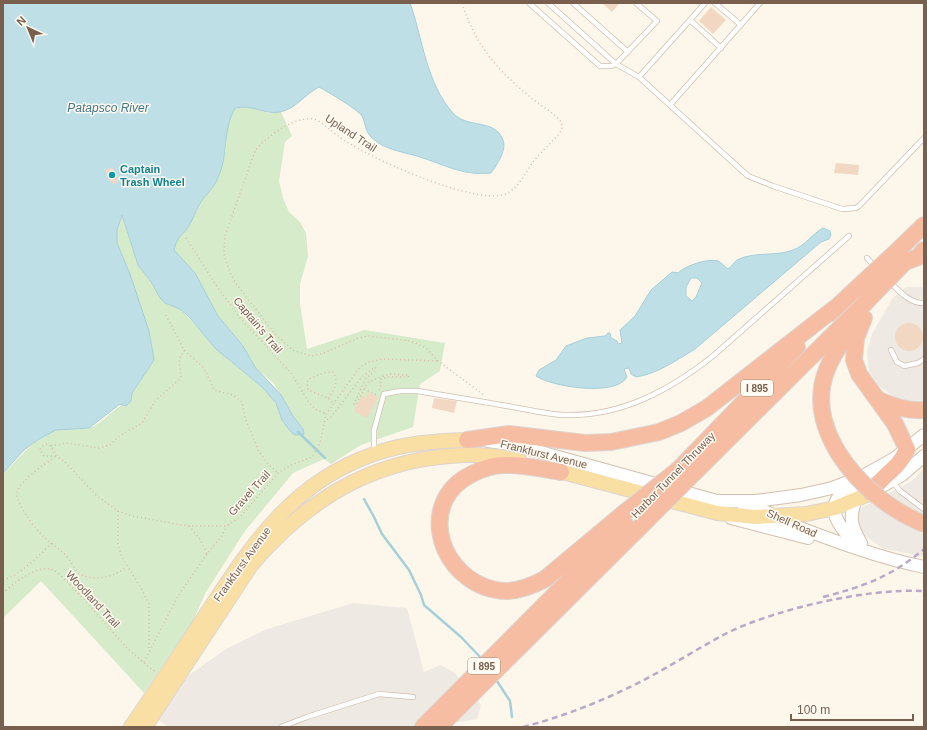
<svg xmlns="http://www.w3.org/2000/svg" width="927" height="730" viewBox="0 0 927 730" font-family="Arial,sans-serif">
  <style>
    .industrial { fill: #efe9e3 }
    .green { fill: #d5ebc9 }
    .water { fill: #bfdfe7; stroke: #a5cfd9; fill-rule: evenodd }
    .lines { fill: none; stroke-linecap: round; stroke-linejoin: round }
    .stream { stroke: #a5cfd9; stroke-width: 2.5 }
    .building { fill: #f2d8c3 }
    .service-casing { stroke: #d0bfaf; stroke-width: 6 }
    .secondary-casing { stroke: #d3c0ae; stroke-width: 14 }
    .primary-casing { stroke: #dcd5d1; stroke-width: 16 }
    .motorway-casing { stroke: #dcd5d1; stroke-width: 18 }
    .path { stroke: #d8bba5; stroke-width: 1.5; stroke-dasharray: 1 3; stroke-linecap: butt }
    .service { stroke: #fff; stroke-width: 4.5 }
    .secondary { stroke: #fff; stroke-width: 12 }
    .primary { stroke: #fadfa5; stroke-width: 14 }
    .motorway { stroke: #f6bda3; stroke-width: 16 }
    .rail { stroke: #bba8c8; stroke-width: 2.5; stroke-dasharray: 6 4; stroke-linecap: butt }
    .motorway-bridge-casing { stroke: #dcd5d1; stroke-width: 18; stroke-linecap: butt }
    .motorway-bridge { stroke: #f6bda3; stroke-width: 16 }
    .culture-dot { fill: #0f9aa8; stroke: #fffaf2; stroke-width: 1.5 }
    .labels { text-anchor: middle; stroke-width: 3; stroke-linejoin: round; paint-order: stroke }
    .shield { fill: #fffaf2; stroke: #a18e7e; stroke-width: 1 }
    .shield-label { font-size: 10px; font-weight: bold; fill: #795f4d }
    .street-label { font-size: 11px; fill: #795f4d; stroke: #fffaf2 }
    .culture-label { font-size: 11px; font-weight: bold; fill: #0d838f; stroke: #fffaf2; text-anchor: start }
    .water-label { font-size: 12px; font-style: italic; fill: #437785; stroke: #fffaf2 }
  </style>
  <rect width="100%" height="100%" fill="#fdf7eb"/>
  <path class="industrial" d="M906,287H924V402H922L899,400L879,386L869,371L867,351L872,334L892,299Z
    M924,468V557L882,548L861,533L855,522L857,510L912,481Z
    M353,603L407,608L424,672L441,665L455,673L481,705L477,719L430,727H168L159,720L189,675L226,649L267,629Z"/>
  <path class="green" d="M245,106L269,113L281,112L292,136L285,142L279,181L283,198L289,212L300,222L306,233L308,256L300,284V304L307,349L365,330L445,343L440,371L420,384L413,427L361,445L331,464L324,459L293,473L245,531L206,592L193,621L144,693L41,581L3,618V473C21,458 33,438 56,430C66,426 80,431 90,428C105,422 114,406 131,401L132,393L154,360L149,331L117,243V230L122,215L138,265L152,283L160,298L165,303L180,309L230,361L262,387L276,403L285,424L303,429L293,416L281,395L273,383L255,367L243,346L218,316L174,250L177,238L192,220L226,150L227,129L230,117L235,108Z"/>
  <path class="water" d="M3,3H410C423,39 426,83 453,113C467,129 495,118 503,140C507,150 497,165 491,173C465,176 447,166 423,158C406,152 386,151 372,138C365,132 366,124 362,116C357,109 328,92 319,87C305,94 296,109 280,112C264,115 253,104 235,108C222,130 229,157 217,180C213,189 204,196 199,205C195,212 193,220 188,227C181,238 178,234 174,250L195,273L218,316L243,346L255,367L281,395L293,416L303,429L304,434L295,435L291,432L282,420L276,403L262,387L216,349L190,318L180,309L165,303L160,298L152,283L138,265L122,215L117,230V243L130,274L149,331L154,360L132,393L131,401L126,406L120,404L89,428L56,430L39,439L24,450L3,473Z
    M823,228L830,231L831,235L829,239L821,242L695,349C677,360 657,374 636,377L631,374L629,368L624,369L627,377C616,397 552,387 536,376L539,370L556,360L566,346L587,338L605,336L608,333H610L611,338L617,341L618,344L622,343L620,330L635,316L651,290L672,272L678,273C685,266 707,258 718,261C721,262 725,267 728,269C732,266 734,262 737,260C755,251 775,257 793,250C805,246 812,234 823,228ZM691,278H697L702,283L696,297L692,301L686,296V287Z"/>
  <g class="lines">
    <path class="stream" d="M298,432L325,458
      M364,499L374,517L382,534L409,570L421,595L424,605L461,637L482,659
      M495,678L510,701L512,717"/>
  </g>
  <path class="building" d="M602,3H620L612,12Z
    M711,7L726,20L713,34L699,21Z
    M836,163L859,165L858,175L834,173Z
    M112,167L118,179V182L114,184L109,180L105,170Z
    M895 337a14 14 0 1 1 28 0a14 14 0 1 1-28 0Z
    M368,392L378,397L367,418L354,411L362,396L366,398Z
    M434,398L457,401L454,413L432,408Z"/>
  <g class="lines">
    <defs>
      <path id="service" d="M529,3L600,66H611L616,64L548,3
        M573,3L628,52
        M636,3L657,21L616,64L639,77L748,176L773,186L842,209L856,208L860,205L924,138
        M705,3L690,20L721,48
        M715,3L741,25
        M639,77L690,20
        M670,105L760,3
        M867,258L876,268
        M890,282C899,291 910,304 924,303
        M891,350L897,362L904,366L918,363L924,359
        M374,452V430L384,394L400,391H418C445,396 474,400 501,405C522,408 543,414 564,415C621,417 670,390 713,356L849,236
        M892,481L900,491L924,509
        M281,727L307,717L379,694L413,697"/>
      <path id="secondary" d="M488,441L515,445L717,501H756L801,495L832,488L863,476L895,458L924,435
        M858,484C853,487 846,490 842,494C822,510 846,535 859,546
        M879,488L902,475L924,456
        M856,500C848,517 852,528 861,543
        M744,507C770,509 774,518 795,526C837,542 880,558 924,567
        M731,518L808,538"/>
      <path id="primary" d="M551,469L717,513L755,517L806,514L835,508L871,493
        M131,727C156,690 181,653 205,616C251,547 290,483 374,454C404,443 436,441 467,440
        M145,727L251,565C304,503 367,462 450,456C473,454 497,455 520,461"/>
      <path id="motorway" d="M895,253L924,225
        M905,262L918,257L924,250
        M829,314L857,288
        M864,318L856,338L854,360L859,374L895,424L907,449C899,470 882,474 871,493
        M879,400C895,407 907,411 924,410
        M467,440L509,434L585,443L611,442L659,432L681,423L707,408L835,308
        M839,454C808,404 819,364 859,323
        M679,469L797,347
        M561,472C543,469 522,464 504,465C493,465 482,469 472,474C420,499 435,568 485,587C491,589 498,591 505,591C520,591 532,586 545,579L624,513
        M694,473L868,300
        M423,727L625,524
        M439,727L648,519"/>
    </defs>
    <use href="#service" class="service-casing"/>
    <use href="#secondary" class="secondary-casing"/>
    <use href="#primary" class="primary-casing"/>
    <use href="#motorway" class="motorway-casing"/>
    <path class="path" d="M462,3C475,44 496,69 529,96C539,105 554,112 562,123V129L560,133C551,143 541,152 533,162C525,173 520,186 508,193C481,208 378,161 352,145C339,138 329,128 317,120C299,113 266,136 255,151L225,236L224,254L230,273L237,285L275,334L294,351L312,356L324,353L358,338L369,336L411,341L426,348L438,361L484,395
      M186,238L218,288L240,318L291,373L308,401L315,409L326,414
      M166,315L184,350L204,368L214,390L233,395L242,402L245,417L258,450L268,464L278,473
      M364,389L377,395
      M328,398C334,391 339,381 333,372L323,373L309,379L307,382L308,390L328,398L333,403
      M324,422L331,417L362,377L375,367L376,370L366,378L354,404L356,405L368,382L389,374L409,375L408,377H388L380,379L381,385L379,390
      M51,446L66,443L99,448L110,445L118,437L142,423L155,401L181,378L179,360L184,350
      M56,456H44L40,450L41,447L47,444L51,446L56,456L64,461L96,495L118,511L132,516L188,526H227L241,516L278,473L291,465L312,457L320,443L326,414L360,367L369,362L383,359L438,361
      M55,457C43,465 22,479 17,492C14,501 36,530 43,536C51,544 61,549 68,558C73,565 76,573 84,576C101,581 114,576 127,567
      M118,511V545L122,557L142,590L149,604V649
      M189,526L200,539L207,554L221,537L227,526
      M3,579C17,579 42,552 52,543
      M3,593C15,583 34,566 51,569C63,572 115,636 128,649C137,657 146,665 156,672
      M144,662L178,596L207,554"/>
    <use href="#service" class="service"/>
    <use href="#secondary" class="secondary"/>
    <use href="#primary" class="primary"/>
    <use href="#motorway" class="motorway"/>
    <path class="rail" d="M823,597C862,587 893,576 924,549
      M523,727C562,717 600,702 636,684C668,668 698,648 729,632C780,608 868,588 924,591"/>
    <defs>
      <path id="motorway-bridge" d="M857,288L895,253
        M868,300L905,262
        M839,454C859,485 890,510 924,524
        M624,513L679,469
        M648,519L694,473"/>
    </defs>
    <use href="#motorway-bridge" class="motorway-bridge-casing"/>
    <use href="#motorway-bridge" class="motorway-bridge"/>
  </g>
  <circle class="culture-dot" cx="112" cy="175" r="4"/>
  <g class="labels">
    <g class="shield">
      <rect x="741" y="380" width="32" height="16" rx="3"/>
      <rect x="468" y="658" width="32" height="16" rx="3"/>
    </g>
    <g class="shield-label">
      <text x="757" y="392">I 895</text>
      <text x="484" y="670">I 895</text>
    </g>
    <g class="street-label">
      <text transform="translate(351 133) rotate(33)" y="4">Upland Trail</text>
      <text transform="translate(258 325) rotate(50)" y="4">Captain's Trail</text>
      <text transform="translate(544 454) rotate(14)" y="4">Frankfurst Avenue</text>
      <text transform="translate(673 475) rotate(-46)" y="4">Harbor Tunnel Thruway</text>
      <text transform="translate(249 493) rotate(-48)" y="4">Gravel Trail</text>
      <text transform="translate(792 523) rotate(24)" y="4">Shell Road</text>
      <text transform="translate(242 564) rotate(-54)" y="4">Frankfurst Avenue</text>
      <text transform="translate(93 599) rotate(47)" y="4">Woodland Trail</text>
    </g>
    <g class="culture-label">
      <text x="120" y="173">Captain<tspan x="120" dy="13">Trash Wheel</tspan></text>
    </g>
    <g class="water-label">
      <text x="108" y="112">Patapsco River</text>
    </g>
  </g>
  <rect width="927" height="730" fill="none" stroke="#795f4d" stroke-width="8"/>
  <g transform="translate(28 28) rotate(316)" stroke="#fffaf2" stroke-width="3" paint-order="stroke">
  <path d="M0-3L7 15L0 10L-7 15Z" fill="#795f4d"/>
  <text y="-6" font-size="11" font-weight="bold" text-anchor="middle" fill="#795f4d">N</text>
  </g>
  <path d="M791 714v6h122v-6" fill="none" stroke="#795f4d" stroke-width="2"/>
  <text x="797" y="714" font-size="12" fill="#795f4d" stroke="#fffaf2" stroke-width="3" paint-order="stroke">100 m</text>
</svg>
